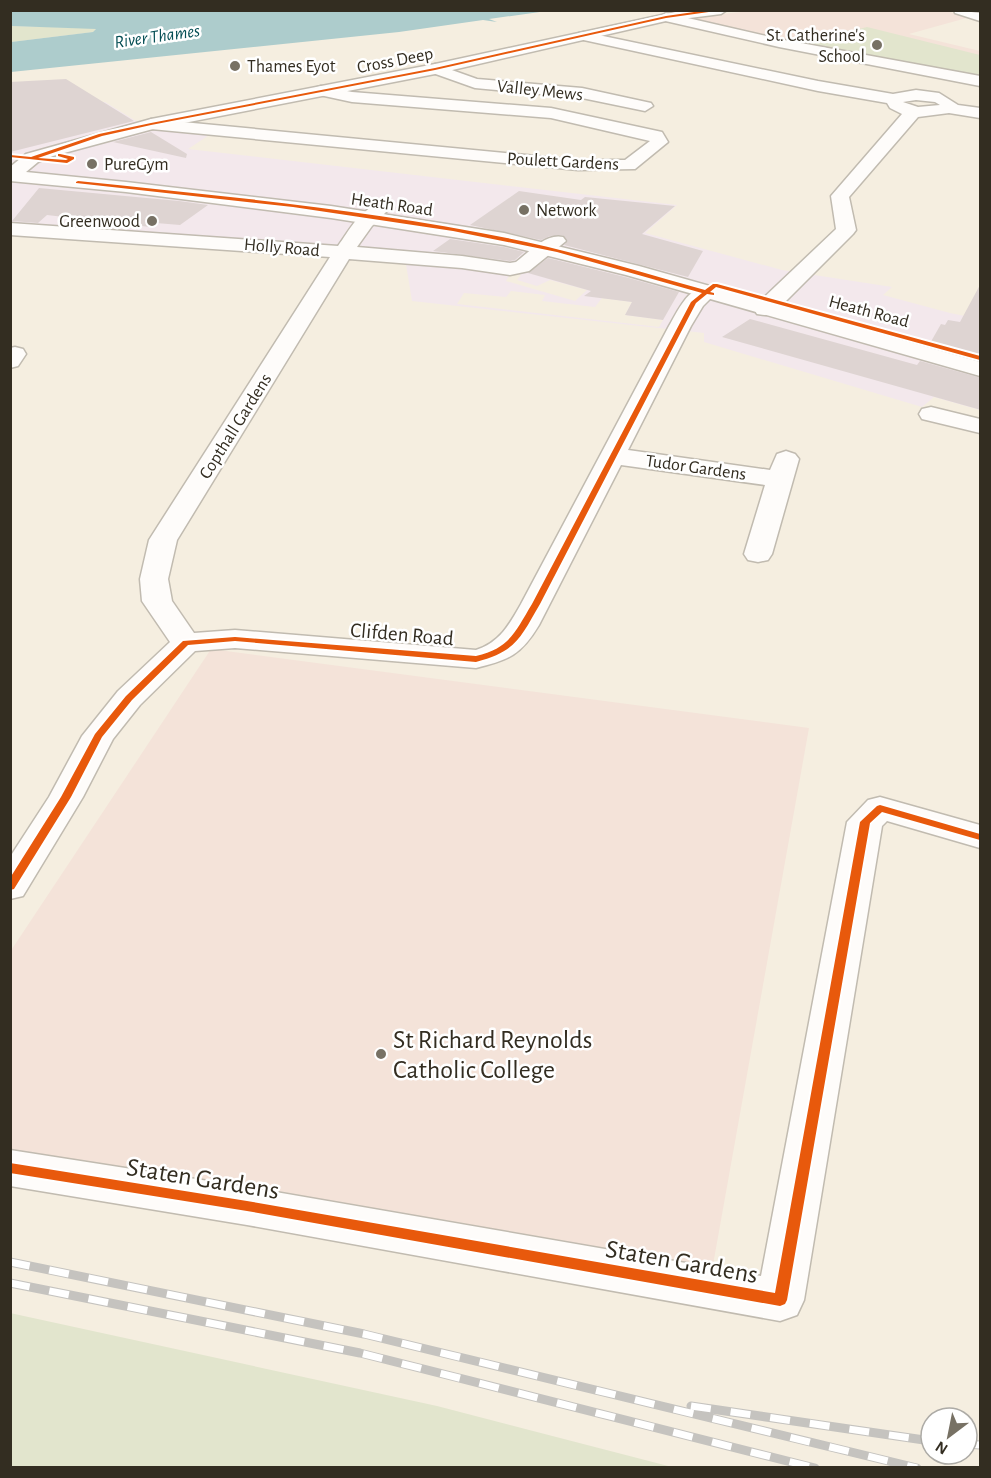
<svg xmlns="http://www.w3.org/2000/svg" width="991" height="1478" viewBox="0 0 991 1478" font-family="'Alegreya Sans',sans-serif">
  <style>
    .commercial { fill: #f3e8ec; fill-rule: evenodd }
    .education { fill: #f4e3d9 }
    .green { fill: #e2e5cd }
    .water { fill: #adcccc }
    .building { fill: #ded4d2 }
    .lines { fill: none; stroke-linecap: round; stroke-linejoin: round }
    .minor-casing { stroke: #c1bbb0; stroke-width: 3 }
    .major-casing { stroke: #c1bbb0; stroke-width: 3 }
    .minor { fill: #fefcfa; fill-rule: evenodd }
    .major { fill: #fefcfa; fill-rule: evenodd }
    .rail-casing { stroke: #c5c3bf; stroke-width: 9 }
    .rail { stroke: #fff; stroke-width: 7; stroke-dasharray: 20; stroke-linecap: butt }
    .cycleway-casing { stroke: #fff; stroke-width: 4 }
    .cycleway { fill: #e8590c; fill-rule: evenodd }
    .poi-dot { fill: #777164; stroke: #fff; stroke-width: 2 }
    .labels { text-anchor: middle; stroke-width: 5; stroke-linejoin: round; paint-order: stroke }
    .far-poi-label { font-size: 18px; fill: #332d21; stroke: #fff; text-anchor: start }
    .far-water-label { font-size: 18px; font-style: italic; fill: #054e54; stroke: #fff }
    .far-street-label { font-size: 18px; fill: #332d21; stroke: #fff }
    .street-label { font-size: 21px; fill: #332d21; stroke: #fff }
    .near-poi-label { font-size: 26px; fill: #332d21; stroke: #fff; text-anchor: start }
    .near-street-label { font-size: 26px; fill: #332d21; stroke: #fff }
  </style>
  <rect width="100%" height="100%" fill="#f5eee0"/>
  <path class="commercial" d="M105,102L149,129L209,135L188,149L677,205L645,233L782,270L892,287L883,295L950,313L980,319V410L934,397L922,407L704,342V333L412,301L405,258L11,230V119ZM511,273L521,275L517,280L537,286L550,280L587,290L575,301L506,281ZM511,291L545,295L542,301L595,307L602,298L632,302L625,315L663,320L659,327L457,304L464,293L506,297ZM737,305L938,363H934L734,307Z"/>
  <path class="education" d="M760,10L946,11L970,17L909,34L980,51V79L801,46L684,18Z
    M211,649L809,728L711,1276L11,1155L10,952Z"/>
  <path class="green" d="M10,26L92,28L96,29L94,32L11,42Z
    M867,27L980,55V79L795,45L843,30L851,31Z
    M10,1313L437,1406L672,1467H11Z"/>
  <path class="water" d="M11,10H547V11L489,19L497,22L483,20L399,32L11,72V42L93,32L96,29L11,26Z"/>
  <path class="building" d="M66,79L134,121L10,152V82Z
    M151,132L187,154L186,158L113,142Z
    M39,188L179,201L208,205L180,225L156,223L150,227L47,215L38,223L12,221Z
    M519,191L581,200L585,197L675,206L642,234L703,251L688,277L564,245L568,241L563,235L550,236L541,240L470,225Z
    M450,239L504,247L524,252L515,260L510,261L433,251Z
    M548,258L625,277L679,292L663,320L625,315L632,302L584,296L591,291L528,273Z
    M981,283V360L929,345L941,324L945,325L948,320L960,322Z
    M750,319L906,362L917,365L920,361L981,378V410L722,337Z"/>
  <g class="lines">
    <defs>
      <path id="minor" d="M954,10L980,13V21L955,13Z
        M666,13L779,39L980,76V86L779,47L661,20L659,17Z
        M584,32L818,81L893,94L916,90L939,93L958,105L980,108V118L949,113L918,117L849,197L856,230L853,234L773,314L765,315L757,314L754,309L757,304L836,229L831,196L902,114L890,108L887,103L818,91L579,39L577,36L579,33ZM916,100L935,102L940,105L918,107L903,102Z
        M435,64L477,79L582,88L651,103L653,106L645,111L582,98L475,88L430,72L427,69Z
        M321,86L352,92L551,108L662,132L668,142L635,169L578,170L151,129L143,124L151,119L578,160H625L650,141L551,118L352,102L315,94L313,91L315,88Z
        M378,205L385,207L387,211L372,226L357,247L462,256L510,263L516,262C529,252 546,233 563,237L566,241L529,271L510,275L462,268L349,259L177,540L168,579L172,601L194,633L235,630L476,650C500,642 509,625 521,604L669,326C679,309 690,282 713,288L717,292L703,306L691,326L628,450L770,470L777,454L786,451L795,454L799,459L772,554L768,560L758,562L748,560L744,554L765,485L621,465L539,625C521,655 509,660 476,668L235,648L195,651L140,705L113,739L83,797L23,896L10,899V857L49,797L82,736L118,691L170,642L142,601L140,579L149,540L330,257L10,235V223L338,246C349,231 359,210 378,205Z
        M15,347L23,349L26,354L18,366L10,368V348Z
        M931,407L980,419V433L922,419L919,414L922,409Z
        M880,797L980,825V848L887,821L882,826L804,1300L797,1315L780,1321L247,1225L10,1186V1150L247,1187L761,1276L847,822L868,800Z"/>
      <path id="major" d="M685,10H727L721,14L666,21L435,74L153,129L53,156L38,162L26,172L126,182L331,206L504,233L639,266L980,362V376L626,275L504,245L331,218L126,192L10,181V167L26,154L151,119L435,64Z"/>
    </defs>
    <use href="#minor" class="minor-casing"/>
    <use href="#major" class="major-casing"/>
    <use href="#minor" class="minor"/>
    <use href="#major" class="major"/>
    <defs>
      <path id="rail" d="M10,1262L364,1334L917,1468
        M10,1283L360,1353L815,1468
        M691,1406L931,1441
        M967,1444L980,1445"/>
    </defs>
    <use href="#rail" class="rail-casing"/>
    <use href="#rail" class="rail"/>
    <defs>
      <path id="cycleway" d="M708,10H723L666,18L435,70L151,125L102,136L38,158L66,160L68,159L58,156V154H60L74,157V159L67,163L10,157V155L31,157L99,134L151,123L435,68L666,16Z
        M78,181C221,196 366,209 507,238C574,251 639,272 705,290L713,284H717L980,356V360L716,287L710,292L714,293V295L707,294L696,303L540,604C520,638 517,651 476,662L235,641L188,645L132,700L102,737L71,797L14,889L10,890V878L61,797L95,734L126,696L183,641L235,637L476,656C510,648 515,632 532,604L691,302L702,293L557,252L453,231L293,207L76,183V182Z
        M880,805L980,834V840L882,812L870,823L787,1300L785,1304L780,1306L247,1211L10,1173V1163L247,1201L775,1293L860,822L877,806Z"/>
    </defs>
    <use href="#cycleway" class="cycleway-casing"/>
    <use href="#cycleway" class="cycleway"/>
  </g>
  <g class="poi-dot">
    <circle cx="877" cy="45" r="6"/>
    <circle cx="235" cy="66" r="6"/>
    <circle cx="92" cy="164" r="6"/>
    <circle cx="524" cy="210" r="6"/>
    <circle cx="152" cy="221" r="6"/>
    <circle cx="381" cy="1054" r="6"/>
  </g>
  <g class="labels">
    <g class="far-poi-label">
      <text x="865" y="41" text-anchor="end">St. Catherine's<tspan x="865" dy="21">School</tspan></text>
      <text x="247" y="72">Thames Eyot</text>
      <text x="104" y="170">PureGym</text>
      <text x="536" y="216">Network</text>
      <text x="140" y="227" text-anchor="end">Greenwood</text>
    </g>
    <g class="far-water-label">
      <text transform="translate(157 36) rotate(-8)" y="6">River Thames</text>
    </g>
    <g class="far-street-label">
      <text transform="translate(395 60) rotate(-11)" y="6">Cross Deep</text>
      <text transform="translate(540 90) rotate(6)" y="6">Valley Mews</text>
      <text transform="translate(563 161) rotate(3)" y="6">Poulett Gardens</text>
      <text transform="translate(392 204) rotate(8)" y="6">Heath Road</text>
      <text transform="translate(282 247) rotate(5)" y="6">Holly Road</text>
      <text transform="translate(869 311) rotate(15)" y="6">Heath Road</text>
      <text transform="translate(235 426) rotate(-58)" y="6">Copthall Gardens</text>
      <text transform="translate(696 467) rotate(8)" y="6">Tudor Gardens</text>
    </g>
    <g class="street-label">
      <text transform="translate(402 634) rotate(5)" y="7">Clifden Road</text>
    </g>
    <g class="near-poi-label">
      <text x="393" y="1048">St Richard Reynolds<tspan x="393" dy="30">Catholic College</tspan></text>
    </g>
    <g class="near-street-label">
      <text transform="translate(203 1178) rotate(9)" y="9">Staten Gardens</text>
      <text transform="translate(682 1261) rotate(10)" y="9">Staten Gardens</text>
    </g>
  </g>
  <rect width="991" height="1478" fill="none" stroke="#332d21" stroke-width="24"/>
  <g transform="translate(949 1436) rotate(212)"><circle r="28" fill="#ffffff" stroke="#adaba6" stroke-width="1.5"/>
  <path d="M0-4.5L10 22L0 15L-10 22Z" fill="#777164"/>
  <text y="-9" font-size="16" font-weight="bold" text-anchor="middle" fill="#332d21">N</text>
  </g>
</svg>
